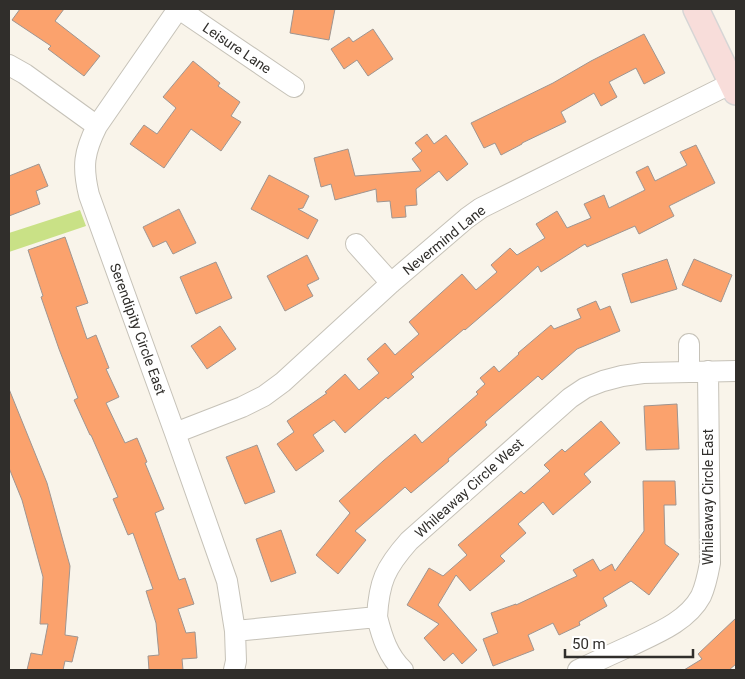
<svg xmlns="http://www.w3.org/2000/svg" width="745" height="679" viewBox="0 0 745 679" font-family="Roboto,sans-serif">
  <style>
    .green { fill: #c9e186 }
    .building { fill: #fba26d; stroke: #9f9590 }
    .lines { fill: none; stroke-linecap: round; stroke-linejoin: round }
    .minor-casing { stroke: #c6c2b8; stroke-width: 22 }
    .major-casing { stroke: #d6d5d5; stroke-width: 28 }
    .minor { stroke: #fff; stroke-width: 20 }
    .major { stroke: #f8ddda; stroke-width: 25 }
    .labels { text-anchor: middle; stroke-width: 4.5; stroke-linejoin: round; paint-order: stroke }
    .street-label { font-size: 14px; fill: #302e2b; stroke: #fff }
  </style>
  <rect width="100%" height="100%" fill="#f9f4ea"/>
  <path class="green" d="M80,210L86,226L9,252V233Z"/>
  <path class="building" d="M20,9H64L55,21L100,56L84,76L48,49L51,46L12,20Z
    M294,9H335L329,40L290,33Z
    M373,29L393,59L368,76L357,60L344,69L331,49L349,37L353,42Z
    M644,34L665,73L644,84L636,68L609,82L617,97L601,106L594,93L561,112L566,122L522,143V144L501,155L495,143L484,148L471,123L553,83L591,61Z
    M193,61L220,83L218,86L240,102L231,116L241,122L221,151L191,129L164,168L130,144L144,125L157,134L176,108L163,97Z
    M427,134L434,144L446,135L468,164L447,181L439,171L416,189L417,205L405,206L406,217L392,218L390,201L377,202L376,189L335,200L331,184L321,187L314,158L348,149L355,176L421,171L412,159L422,151L415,143Z
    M696,145L715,183L669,206L674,216L639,234L635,226L587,247L585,244L541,272L538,266L501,299L465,330L464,329L411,374L414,377L388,399L386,397L345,433L334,420L313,435L324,451L296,471L277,444L294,432L287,421L327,393L325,392L345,374L359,390L379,373L367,359L385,343L395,355L419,334L409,322L462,274L476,290L497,272L491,265L510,248L517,255L545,238L536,224L557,211L567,228L591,218L584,204L604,195L609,208L645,190L636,172L648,166L655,181L687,165L680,152Z
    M39,164L48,186L36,191L40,204L9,216V176Z
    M269,175L309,196L303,208L298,209L318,220L308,239L251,209Z
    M179,209L196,243L173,254L166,241L153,247L143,227Z
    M65,237L88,303L76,307L87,339L96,335L109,368L106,369L119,397L106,403L125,443L137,438L147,462L145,463L164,509L155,513L179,580L185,578L194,604L178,609L186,633L195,632L197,658L182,659L183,670H149L148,656L159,655L156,623L146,591L153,589L133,533L128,535L113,499L118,497L91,435H90L74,400L78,398L59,349L41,297L43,296L28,250Z
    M307,255L319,279L307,285L313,296L285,311L267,276Z
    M667,259L677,289L631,303L622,274Z
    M694,259L732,275L721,302L682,285Z
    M216,262L232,298L196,314L180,277Z
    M596,301L600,310L610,306L620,331L577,349L542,380L538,376L485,422L487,425L448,459L449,461L411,493L405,487L355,531L366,540L338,574L316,555L350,513L339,501L383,461L415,434L422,443L478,394L476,392L485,384L480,378L494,366L499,372L519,354L518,353L551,325L554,329L581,318L577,309Z
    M220,326L236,349L207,369L191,346Z
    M9,389L47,483L70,566L65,635L78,637L72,662L65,661L63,670H27L31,653L42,655L48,624H40L43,577L22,500L9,468Z
    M677,404L679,449L646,450L644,406Z
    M601,421L620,443L584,474L591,482L553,515L543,502L518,524L526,533L500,556L505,561L470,591L456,575L438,605L477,650L462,664L453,653L444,661L424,638L439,624L407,605L429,568L443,576L467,555L458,545L521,491L524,494L550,471L544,465L562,449L565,452Z
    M257,445L275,492L245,504L226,457Z
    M643,481H675L676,505H664L665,544L679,554L649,595L631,581L603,598L607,606L579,622L580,625L559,635L553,623L528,635L534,650L493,666L483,639L498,633L491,613L516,604V605L577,576L573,570L593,559L600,571L612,564L615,571L644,531Z
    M281,530L296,573L271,582L256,539Z
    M736,618V664L729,670H684L702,659L698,654Z"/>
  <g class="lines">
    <defs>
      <path id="minor" d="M178,9L97,126C84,152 82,166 89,195L175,433L227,581L235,631L236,661L234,670
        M179,9L294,87
        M9,65L25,74L97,126
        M356,244L391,283
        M689,344V371
        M175,433L242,407L264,396L283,382L391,283L467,218L481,208L736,81
        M377,617C382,637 388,656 403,670
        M235,631L377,617C379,582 385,568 409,541L570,398L585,388L603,381L622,376L643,373L736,371
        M578,670C595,662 612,654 630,646C655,634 687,622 701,596C706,585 708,574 710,563L708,371"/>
      <path id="major" d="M696,9L736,92"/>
    </defs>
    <use href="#minor" class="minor-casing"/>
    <use href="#major" class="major-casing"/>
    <use href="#minor" class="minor"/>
    <use href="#major" class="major"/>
  </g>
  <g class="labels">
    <g class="street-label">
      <text transform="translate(237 48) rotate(34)" y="5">Leisure Lane</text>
      <text transform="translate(444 240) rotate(-39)" y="5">Nevermind Lane</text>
      <text transform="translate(138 329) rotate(70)" y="5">Serendipity Circle East</text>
      <text transform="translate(469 488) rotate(-42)" y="5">Whileaway Circle West</text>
      <text transform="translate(708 497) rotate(-90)" y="5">Whileaway Circle East</text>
    </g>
  </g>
  <rect width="745" height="679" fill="none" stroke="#302e2b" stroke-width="20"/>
  <path d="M565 649v8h128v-8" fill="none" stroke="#302e2b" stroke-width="2.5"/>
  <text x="572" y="649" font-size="15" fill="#302e2b" stroke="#ffffff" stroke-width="4" paint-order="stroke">50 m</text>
</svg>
